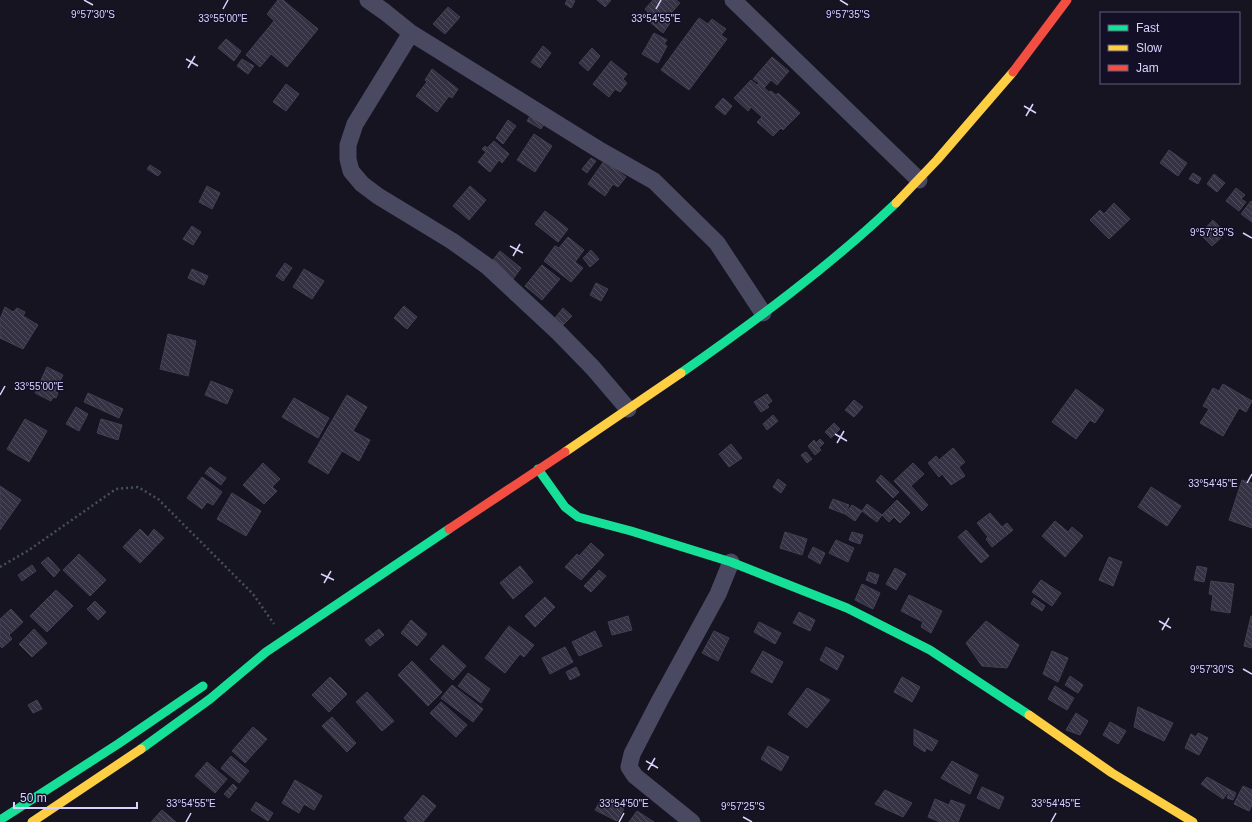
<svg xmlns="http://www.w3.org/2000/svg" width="1252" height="822" viewBox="0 0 1252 822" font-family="Helvetica,sans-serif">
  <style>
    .building { fill: url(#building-back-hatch); stroke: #433f54 }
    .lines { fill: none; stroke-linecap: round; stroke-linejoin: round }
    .path { stroke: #44505f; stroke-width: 2.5; stroke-dasharray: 2 3; stroke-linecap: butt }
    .street { stroke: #4a4962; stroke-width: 17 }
    .fast { stroke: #16e098; stroke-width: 9 }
    .slow { stroke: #ffcf43; stroke-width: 9 }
    .jam { stroke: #f24e42; stroke-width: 9 }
    .ticks { fill: none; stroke: #d9d4ff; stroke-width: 1.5 }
    .ticks-label { font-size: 10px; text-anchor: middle; fill: #d9d4ff; stroke: #130f26; stroke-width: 3; stroke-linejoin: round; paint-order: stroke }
  </style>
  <defs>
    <pattern id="building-back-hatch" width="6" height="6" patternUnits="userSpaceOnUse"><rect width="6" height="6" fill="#343243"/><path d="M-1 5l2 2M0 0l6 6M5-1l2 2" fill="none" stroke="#514f5f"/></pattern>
  </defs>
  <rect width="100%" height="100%" fill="#161421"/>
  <path class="building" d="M278,0H283L318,29L287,67L271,54L260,67L246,55L274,21L267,14Z
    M567,0H573L575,1L571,8L565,4Z
    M597,0H611L605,7Z
    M653,0H676L680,3L666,19L670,23L663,33L644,17L648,12L645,9Z
    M448,7L460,17L445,34L433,24Z
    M699,18L708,24L712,19L726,29L721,35L727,39L689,90L661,70Z
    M654,33L667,40L664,44L667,46L658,63L642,54Z
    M226,39L241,51L234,61L218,48Z
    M543,46L551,53L540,68L531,62Z
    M592,48L600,56L588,71L579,63Z
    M772,57L789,71L777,85L771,80L764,88L759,83L753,79Z
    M242,59L254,66L248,74L237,66Z
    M611,61L627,74L623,79L627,83L620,92L615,89L609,97L593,84Z
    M432,69L458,89L452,98L449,96L437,112L416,96L427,82L425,80Z
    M751,80L757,85L759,83L769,92L771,91L776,95L778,93L800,113L783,130L781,128L773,136L757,122L762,117L751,107L748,111L734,98Z
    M286,84L299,94L286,111L273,102Z
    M723,98L732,106L725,115L715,107Z
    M533,111L547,120L541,129L527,121Z
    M508,120L516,126L503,144L496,138Z
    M534,134L552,146L535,172L517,160Z
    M494,141L509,154L502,163L499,160L490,172L478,162L486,152L482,149L485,146L487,148Z
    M1169,150L1187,163L1178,176L1160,163Z
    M591,158L596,161L587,173L582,169Z
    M604,161L626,177L618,187L613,184L605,196L588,184Z
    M150,165L161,172L158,176L147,169Z
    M1193,173L1201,178L1198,184L1189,179Z
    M1214,174L1225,183L1217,192L1207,184Z
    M207,186L220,193L212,209L199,202Z
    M470,186L486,200L469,220L453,206Z
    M1236,188L1245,195L1241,199L1246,202L1239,211L1226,201Z
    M1251,201L1252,202V222L1241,214Z
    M1114,203L1130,219L1109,239L1090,220L1100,210L1104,214Z
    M545,211L568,229L558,242L535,224Z
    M1213,220L1221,228L1218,231L1223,236L1212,246L1200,234Z
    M192,226L201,232L193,245L183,239Z
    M568,237L584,250L575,262L583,268L571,282L544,261L555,246L559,248Z
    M591,250L599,259L590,267L583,258Z
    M500,251L521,268L513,279L492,261Z
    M285,263L292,268L283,281L276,276Z
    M542,265L560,279L542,300L525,286Z
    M192,269L208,276L204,285L188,278Z
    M304,269L324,281L312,299L293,287Z
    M596,283L608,289L601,301L590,295Z
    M404,306L417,317L407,329L394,318Z
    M5,307L13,312L17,308L25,312L23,316L38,325L23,349L0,338V319Z
    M563,308L572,316L563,325L555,318Z
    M168,334L196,341L188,376L160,369Z
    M47,367L63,375L55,391L58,393L56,398L53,397L51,401L35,393Z
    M211,381L233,390L227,404L205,395Z
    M1223,384L1252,401L1246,412L1239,408L1223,436L1200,423L1209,409L1203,406L1213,388L1219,391Z
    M1076,389L1104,410L1095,423L1090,420L1076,439L1052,422Z
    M88,393L123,409L119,418L84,402Z
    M767,394L772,401L767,405L769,407L761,412L754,402Z
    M347,395L367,407L353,431L370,440L359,461L342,451L328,474L308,462Z
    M294,398L329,418L318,438L282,417Z
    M854,400L863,407L854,417L845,410Z
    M76,407L88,414L79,431L66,424Z
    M773,415L778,421L767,430L763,424Z
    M25,419L47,431L29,462L7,449Z
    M101,419L122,425L118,440L97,433Z
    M834,423L840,429L831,438L825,432Z
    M820,439L824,443L819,448L821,450L815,455L808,446L814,440L816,443Z
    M731,444L742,458L729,467L719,454Z
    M953,448L965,462L959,467L965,476L951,485L942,474L939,477L928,463L936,456L939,460Z
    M806,452L812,459L807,463L801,455Z
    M263,463L280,479L272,487L277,491L264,504L243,485Z
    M913,463L924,474L911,486L928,505L922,511L894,481Z
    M210,467L226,478L221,485L205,473Z
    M881,475L899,492L893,498L876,481Z
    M202,477L222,492L213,505L207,502L202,509L187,498Z
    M778,479L786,485L781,493L773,487Z
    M1242,480L1252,483V528L1229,520Z
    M0,486L21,500L0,530Z
    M1151,487L1181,506L1167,526L1138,507Z
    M232,493L261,511L246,536L217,519Z
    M833,499L849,505L845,514L829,508Z
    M897,500L910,513L900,523L894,517L889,522L882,515Z
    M867,504L882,515L877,522L862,511Z
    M852,505L862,511L855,521L845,514Z
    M990,513L1002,527L1007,523L1013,530L992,547L986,539L988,537L977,523Z
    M1055,521L1068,532L1072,527L1083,536L1065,557L1042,536Z
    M140,529L148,537L154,529L164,538L140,563L123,547Z
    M966,530L989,556L981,563L958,537Z
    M785,532L807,539L802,555L780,548Z
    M852,532L863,535L860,544L849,540Z
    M836,540L854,548L848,562L829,553Z
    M591,543L604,555L581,580L565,567L577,554L579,556Z
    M813,547L825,553L820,564L808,557Z
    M79,554L106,580L90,596L63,570Z
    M48,557L60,570L54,577L41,563Z
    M1109,557L1122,562L1113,586L1099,580Z
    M32,565L36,571L22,581L18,575Z
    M520,566L533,582L513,599L500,583Z
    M1197,566L1207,568L1204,582L1194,580Z
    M895,568L906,574L896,590L886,584Z
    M599,570L606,576L591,592L584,586Z
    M869,572L879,575L876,584L866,580Z
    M1041,580L1061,593L1052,606L1032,592Z
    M1211,581L1234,584L1230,613L1211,610L1213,595L1209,594Z
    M862,584L880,593L873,609L855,600Z
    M56,590L73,606L47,632L30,616Z
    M909,595L942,611L931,633L921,627L923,622L901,611Z
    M545,597L555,607L535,627L525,616Z
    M1034,598L1045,606L1042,611L1031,604Z
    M95,601L106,612L98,620L87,609Z
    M11,609L23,622L9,635L12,639L2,648L0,646V619Z
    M799,612L815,620L810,631L793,623Z
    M628,616L632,630L612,635L608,622Z
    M1251,616H1252V648L1244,646Z
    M411,620L427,634L417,646L401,633Z
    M986,621L1019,645L1007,668L982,666L966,643Z
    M759,622L781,633L775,644L754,632Z
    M509,626L534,645L524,657L520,654L505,673L485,658Z
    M34,629L47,643L32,657L19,644Z
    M379,629L384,635L370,646L365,640Z
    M595,631L602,646L579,656L572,642Z
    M714,631L729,638L718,661L702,653Z
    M443,645L466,666L453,680L430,659Z
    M565,647L573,662L550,674L542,658Z
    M826,647L844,656L837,670L820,660Z
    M763,651L783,662L772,683L751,672Z
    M1052,651L1068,658L1058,682L1043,674Z
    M412,661L442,692L428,706L398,675Z
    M576,667L580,675L570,680L566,672Z
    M468,673L490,689L481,703L458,686Z
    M1070,676L1083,685L1078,693L1065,685Z
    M330,677L347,694L329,712L312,695Z
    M902,677L920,687L912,702L894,692Z
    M452,685L483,709L473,722L441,698Z
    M1055,686L1074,698L1067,710L1048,699Z
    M807,688L830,700L807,728L788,714Z
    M367,692L394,721L382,731L356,702Z
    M37,700L42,709L33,713L28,705Z
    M441,702L467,725L456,737L430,713Z
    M1138,707L1173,723L1164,741L1134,727Z
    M1076,713L1088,721L1080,735L1066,730Z
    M332,717L356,743L347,752L322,726Z
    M1110,722L1126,731L1118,744L1103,735Z
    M253,727L267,739L245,763L232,751Z
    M914,729L938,741L932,751L926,748L925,752L914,745Z
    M1198,733L1208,738L1199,755L1185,748L1191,734L1196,737Z
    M768,746L789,757L781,771L761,759Z
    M231,756L249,771L239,783L221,768Z
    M952,761L978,775L970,794L941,778Z
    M207,762L227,779L215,793L195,776Z
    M1207,777L1230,790L1223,799L1201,784Z
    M295,780L322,796L314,810L304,804L299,813L282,803Z
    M233,784L237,788L229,798L224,794Z
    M1243,786L1252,790V805L1249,811L1234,804Z
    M982,787L1004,797L999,809L977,798Z
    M885,790L912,803L903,817L875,804Z
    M1230,790L1236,793L1233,800L1227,798Z
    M423,795L436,806L423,822H408L404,818Z
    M602,798L624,809L617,821L595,810Z
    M935,799L949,805L951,800L965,805L958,822H940L928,817Z
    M256,802L273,813L268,821L251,810Z
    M162,810L176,822H151Z
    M637,811L654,822H629Z"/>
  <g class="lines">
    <path class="path" d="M0,567L29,550L116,489L138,487L158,499L253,594L274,624"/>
    <path class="street" d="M368,0L385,12L411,33L355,124L348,145V159L351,171L362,184L378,196L452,241L487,266L559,333L593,368L628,409
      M733,0L919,180
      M411,33L601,151L654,181L717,243L763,313
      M692,822L635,776L629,767L632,754L660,700L718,594L731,562"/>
    <path class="fast" d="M681,373C755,321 830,266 896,203
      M538,469L565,507L578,517L631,531L731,562L847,608L930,650L1029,715
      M141,749L210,699L266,652L449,529
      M0,820L118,744L203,686"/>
    <path class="slow" d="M896,203L937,160L1013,72
      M565,452L681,373
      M1029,715L1112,773L1193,822
      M32,822L141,749"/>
    <path class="jam" d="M1013,72L1067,0
      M449,529L565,452"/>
  </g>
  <path class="ticks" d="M84,0L93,5M840,0L848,5M223,9L228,0M656,9L661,0M186,59L198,66M188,68L195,56M1024,106L1036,113M1026,116L1033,104M1243,233L1252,238M510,246L523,253M513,256L520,244M0,395L5,386M835,434L847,441M837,443L844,431M1247,483L1252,474M321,574L334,580M324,583L331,571M1159,621L1171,628M1162,630L1169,618M1243,669L1252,674M646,761L658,768M648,770L655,758M743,817L752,822M186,822L191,813M619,822L624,813M1051,822L1056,813"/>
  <g class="ticks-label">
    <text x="93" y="18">9°57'30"S</text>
    <text x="848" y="18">9°57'35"S</text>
    <text x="223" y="22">33°55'00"E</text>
    <text x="656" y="22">33°54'55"E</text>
    <text x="1212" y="236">9°57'35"S</text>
    <text x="39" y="390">33°55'00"E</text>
    <text x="1213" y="487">33°54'45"E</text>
    <text x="1212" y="673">9°57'30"S</text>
    <text x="191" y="807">33°54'55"E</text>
    <text x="624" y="807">33°54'50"E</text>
    <text x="1056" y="807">33°54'45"E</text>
    <text x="743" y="810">9°57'25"S</text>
  </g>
  <rect x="1100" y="12" width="140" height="72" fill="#130f26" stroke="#625e7d"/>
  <rect x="1108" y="25" width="20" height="6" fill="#16e098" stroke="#625e7d"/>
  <text x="1136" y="32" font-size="12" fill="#d9d4ff">Fast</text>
  <rect x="1108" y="45" width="20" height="6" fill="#ffcf43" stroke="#625e7d"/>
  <text x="1136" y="52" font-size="12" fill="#d9d4ff">Slow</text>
  <rect x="1108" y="65" width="20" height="6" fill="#f24e42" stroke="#625e7d"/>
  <text x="1136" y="72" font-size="12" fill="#d9d4ff">Jam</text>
  <path d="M14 802v6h123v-6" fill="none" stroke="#d9d4ff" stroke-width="2"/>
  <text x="20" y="802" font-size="12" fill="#d9d4ff" stroke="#130f26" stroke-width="3" paint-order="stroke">50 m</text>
</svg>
